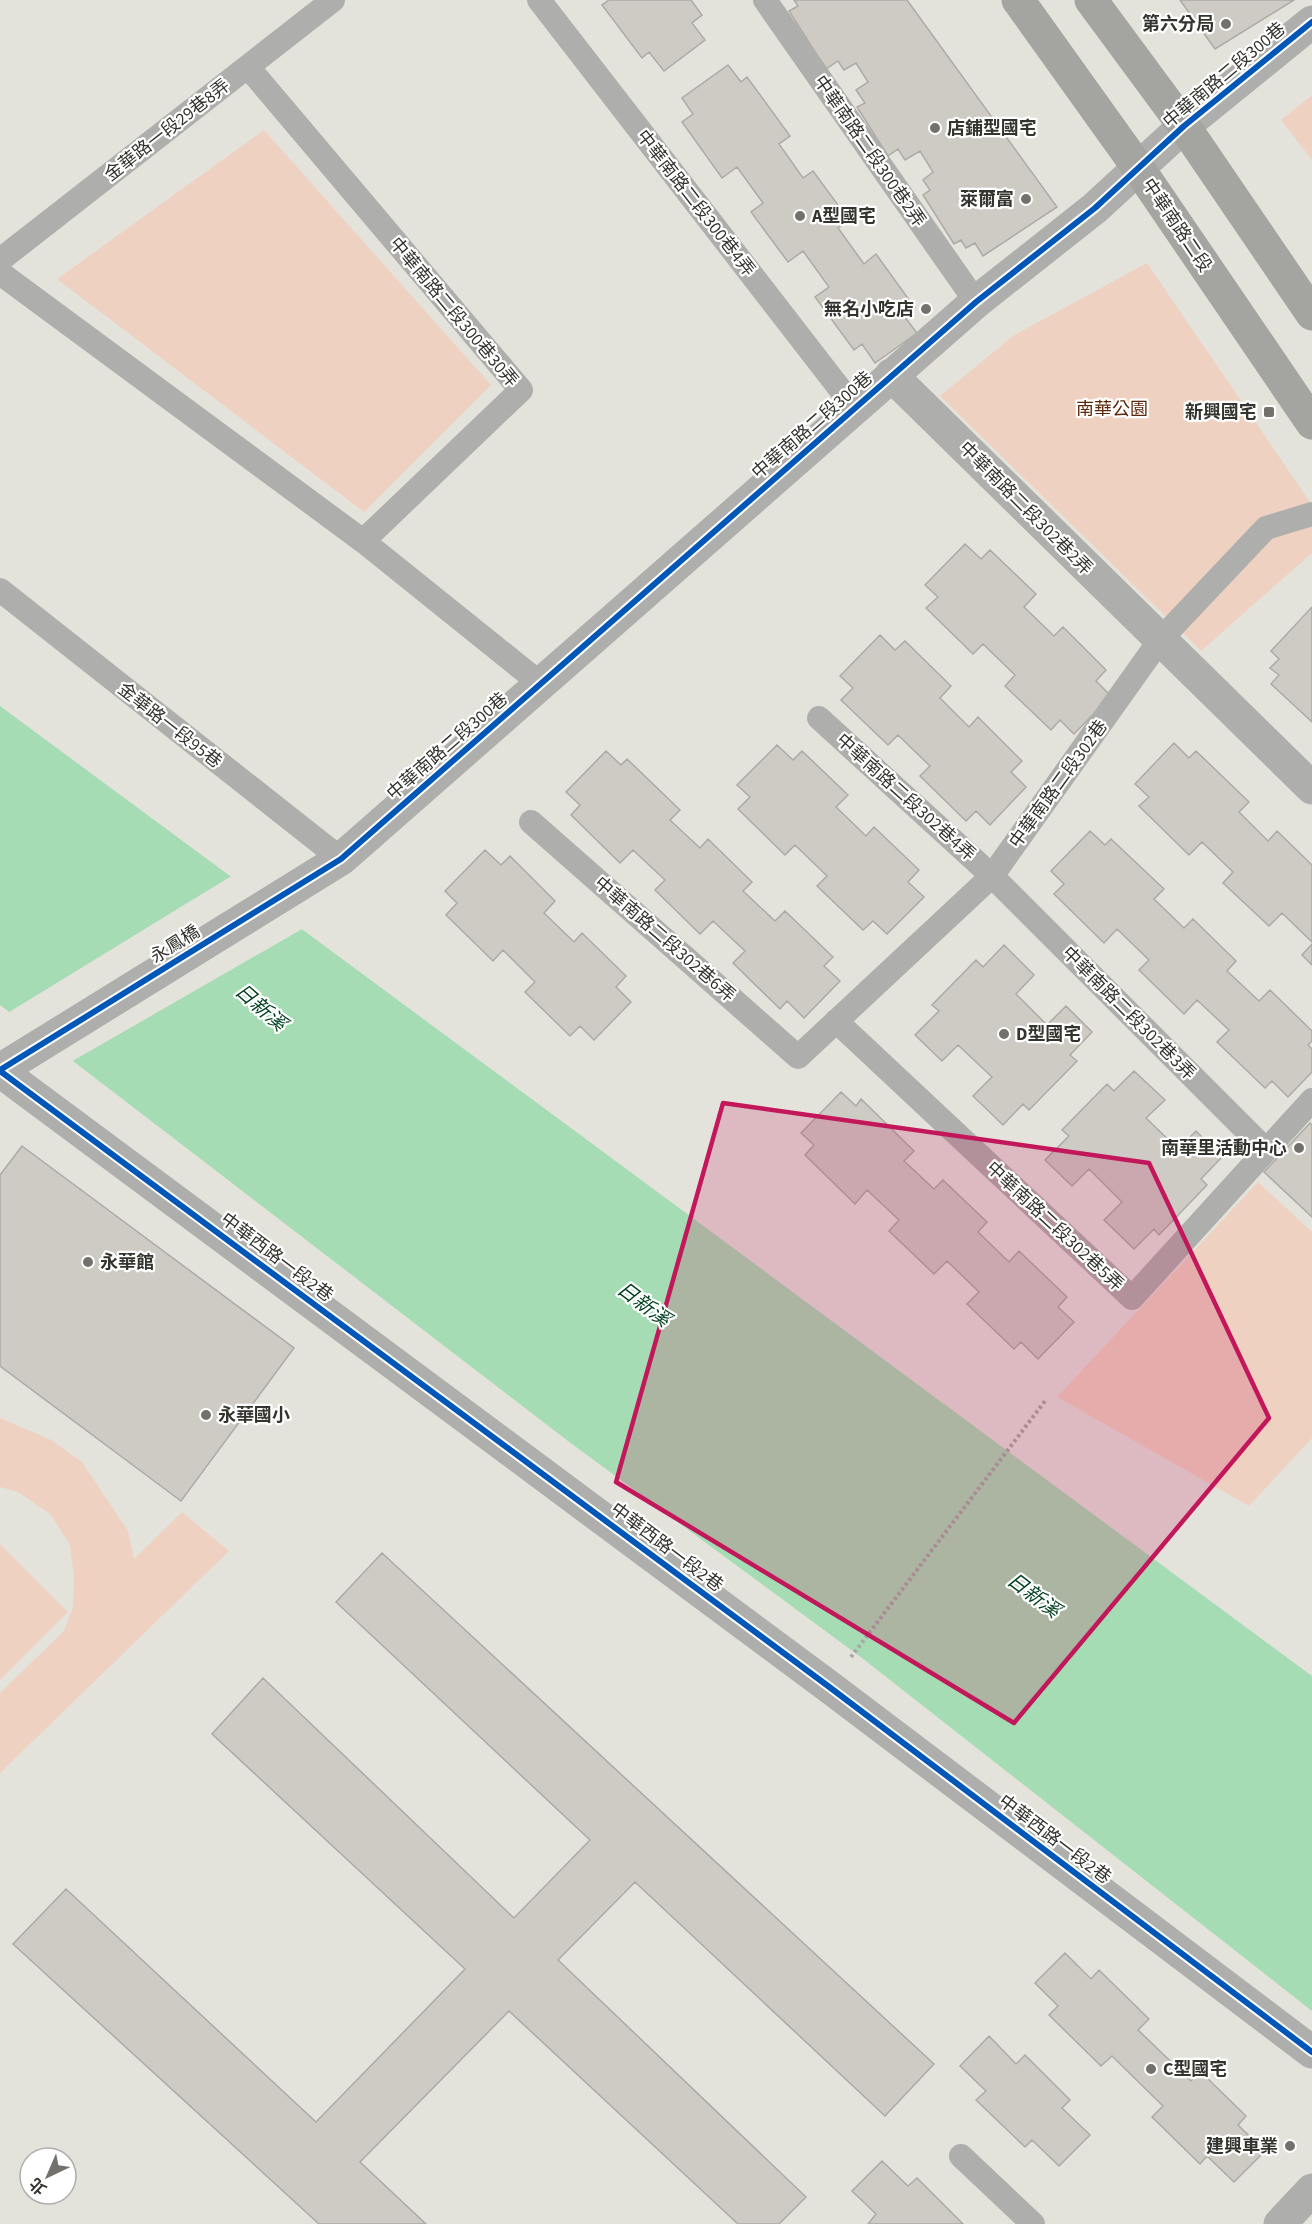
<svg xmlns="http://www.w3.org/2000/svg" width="1312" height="2224" viewBox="0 0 1312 2224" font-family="'Source Sans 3','Noto Sans TC',sans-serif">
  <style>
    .green { fill: #efd1c1 }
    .water { fill: #a5dcb4 }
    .pier { fill: #e4e3db }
    .building { fill: #cecbc5; stroke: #adaaa5; stroke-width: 1.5 }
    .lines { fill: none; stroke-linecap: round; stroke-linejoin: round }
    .path { stroke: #a7a7a4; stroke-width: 4; stroke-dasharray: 3 3; stroke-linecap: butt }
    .lane { stroke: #aeafac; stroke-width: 24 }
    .street { stroke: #aeafac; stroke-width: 33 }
    .secondary { stroke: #a4a5a1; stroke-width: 33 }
    .cycleway-casing { stroke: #fff; stroke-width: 10 }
    .cycleway { stroke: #0057b8; stroke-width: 6 }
    .marked { fill: #c2185b; fill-opacity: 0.2; stroke: #c2185b; stroke-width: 4.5; stroke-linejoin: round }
    .poi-dot { fill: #72716b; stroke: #fff; stroke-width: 2 }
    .labels { text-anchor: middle; stroke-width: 4.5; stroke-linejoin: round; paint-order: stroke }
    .poi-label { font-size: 18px; font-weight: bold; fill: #34342e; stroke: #fff; text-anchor: end }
    .street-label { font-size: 18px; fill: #34342e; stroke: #fff }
    .park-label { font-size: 18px; fill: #5b280d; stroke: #fff }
    .water-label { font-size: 20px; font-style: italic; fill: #003f1e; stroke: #fff }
  </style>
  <rect width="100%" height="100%" fill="#e4e3db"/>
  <path class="green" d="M1312,95V160L1281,120Z
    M264,130L491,385L364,512L57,279Z
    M1147,263L1312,505V553L1201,651L940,396L1013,336Z
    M1258,1182L1312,1232V1438L1249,1506L1057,1397Z
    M0,1418L51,1440L82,1462L128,1531L134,1559L182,1512L229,1551L0,1773V1693L64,1631L73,1607L74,1576L70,1545L50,1514L18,1492L0,1487Z
    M0,1544L68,1612L0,1680Z"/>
  <path class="water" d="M0,706L1312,1676V2011L862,1658L568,1441L0,1005Z"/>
  <path class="pier" d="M233,875L304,928L69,1063L6,1014Z"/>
  <path class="building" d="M609,0H691L702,15L692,23L705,40L664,71L649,52L642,58L602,5Z
    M794,0H907L1057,207L983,256L975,243L966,248L961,240L954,244L923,195L930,190L923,180L933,172L920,151L905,160L898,149L888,156L857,107L865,103L856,90L868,82L856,63L844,70L838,61L826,69L789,11L798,6Z
    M1180,0H1294L1215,49Z
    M728,65L741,82L747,77L790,136L779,144L803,178L813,171L849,220L838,228L864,264L876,254L915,308L904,316L917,333L875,363L862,344L854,350L815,297L829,287L803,251L788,262L751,212L763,203L737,167L722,178L682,122L693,114L682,98Z
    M965,544L981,559L990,550L1036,594L1024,607L1054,636L1063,627L1106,670L1096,681L1111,696L1074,734L1060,720L1051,730L1005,686L1015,675L983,644L973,654L926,608L938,597L925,585Z
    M1312,607V722L1271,684L1279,675L1270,668L1279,659L1271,651Z
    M880,635L895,650L905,641L951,686L940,698L969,727L978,717L1022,761L1011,772L1026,787L990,825L976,811L966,821L920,776L930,766L898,735L888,745L841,700L853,688L840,676Z
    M1174,743L1189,758L1196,751L1249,802L1239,812L1268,841L1277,831L1312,865V942L1282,913L1269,926L1223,883L1233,872L1202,842L1189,855L1139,806L1149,797L1135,784Z
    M777,745L793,760L802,751L848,795L836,807L866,836L874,827L919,870L908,882L924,897L887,934L873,921L863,930L817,886L827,876L795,845L785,855L738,809L750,797L737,785Z
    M606,751L621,765L627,759L680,810L670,820L700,848L708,839L752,882L743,891L775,921L785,911L833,957L824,966L840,981L804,1018L787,1001L780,1009L733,963L745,951L713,921L700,934L655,890L665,880L633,850L620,863L571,815L580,805L566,792Z
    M1090,831L1105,845L1111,839L1164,889L1154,899L1184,928L1193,919L1236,961L1227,971L1259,1001L1270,990L1312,1031V1041L1308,1045L1312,1049V1072L1288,1097L1272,1081L1265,1088L1217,1042L1229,1030L1197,1000L1184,1014L1139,970L1149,960L1117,929L1104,943L1054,894L1064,884L1051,871Z
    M485,850L501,865L510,856L555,901L544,913L574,942L582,933L626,976L616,987L631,1002L594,1040L580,1026L570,1036L525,992L535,982L503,950L493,961L446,915L457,903L445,891Z
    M1312,944V965L1302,955Z
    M1004,945L1034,975L1016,994L1047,1025L1066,1006L1092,1032L1070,1055L1077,1061L1029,1110L1023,1104L1003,1125L973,1096L992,1077L958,1045L942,1061L915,1035L939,1011L932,1005L976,960L983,967Z
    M1134,1071L1165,1100L1146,1118L1178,1149L1196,1131L1222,1157L1201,1179L1207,1185L1159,1235L1154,1229L1134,1249L1104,1220L1122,1202L1089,1169L1072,1186L1045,1160L1069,1136L1062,1130L1107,1084L1114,1091Z
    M841,1092L856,1106L861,1099L914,1151L904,1161L934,1189L943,1180L987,1222L978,1232L1009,1262L1019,1251L1067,1297L1058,1307L1074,1322L1038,1359L1021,1342L1014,1349L967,1304L979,1292L947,1261L934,1274L889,1231L899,1220L867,1190L855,1204L805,1155L814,1145L801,1133Z
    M1310,1123L1312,1125V1217L1264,1172Z
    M22,1146L294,1348L181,1501L0,1366V1175Z
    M382,1553L934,2064L885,2116L635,1882L558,1960L806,2197L779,2224H738L509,2011L360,2162L426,2224H319L13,1944L66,1889L316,2122L465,1969L212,1734L263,1678L514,1918L590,1840L336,1602Z
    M1065,1953L1091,1979L1099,1970L1149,2019L1138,2030L1191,2081L1200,2071L1246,2116L1238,2125L1265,2151L1234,2182L1207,2156L1200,2164L1152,2117L1163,2106L1112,2056L1101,2066L1049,2015L1058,2006L1035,1983Z
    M989,2036L1016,2064L1025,2055L1070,2100L1062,2108L1090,2135L1059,2166L1032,2140L1025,2147L976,2100L986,2091L960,2066Z
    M882,2161L908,2186L917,2178L963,2224H868L876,2214L852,2191Z"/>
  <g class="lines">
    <path class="path" d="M851,1657L1045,1401"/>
    <path class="lane" d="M539,0L854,407
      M765,0L976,302
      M248,67L521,390L363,541
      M0,260L333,0
      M0,273L363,541L541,684
      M0,590L341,859
      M819,718L992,876L1266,1150
      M531,822L798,1057L992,876L1160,640L1266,528L1312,514
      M836,1021L1132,1298L1312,1100
      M961,2156L1033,2224"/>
    <path class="street" d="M891,375L1312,788
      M0,1070L341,859L976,302L1095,208L1184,126L1312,22
      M0,1071L828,1686L1312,2052
      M1280,2224L1312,2190"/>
    <path class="secondary" d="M1018,0L1139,169L1312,423
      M1091,0L1184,126L1312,314"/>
    <defs>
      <path id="cycleway" d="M0,1070L341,859L976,302L1095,208L1184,126L1312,22
        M0,1071L828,1686L1312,2052"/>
    </defs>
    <use href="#cycleway" class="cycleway-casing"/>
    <use href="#cycleway" class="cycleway"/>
  </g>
  <path class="marked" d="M723,1103L1149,1163L1269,1418L1014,1723L616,1482Z"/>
  <g class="poi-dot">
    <circle cx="1226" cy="24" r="6"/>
    <circle cx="935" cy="128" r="6"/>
    <circle cx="1026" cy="199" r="6"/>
    <circle cx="800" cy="216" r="6"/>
    <circle cx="926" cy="309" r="6"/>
    <rect x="1263" y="406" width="12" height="12" rx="3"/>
    <circle cx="1004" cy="1034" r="6"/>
    <circle cx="1299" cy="1148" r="6"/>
    <circle cx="88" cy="1262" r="6"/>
    <circle cx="206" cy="1415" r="6"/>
    <circle cx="1151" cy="2069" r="6"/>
    <circle cx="1290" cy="2146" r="6"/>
  </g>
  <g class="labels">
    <g class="poi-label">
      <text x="1214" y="30">第六分局</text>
      <text x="947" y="134" text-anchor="start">店鋪型國宅</text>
      <text x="1014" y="205">萊爾富</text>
      <text x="812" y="222" text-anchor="start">A型國宅</text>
      <text x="914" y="315">無名小吃店</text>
      <text x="1257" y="418">新興國宅</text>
      <text x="1016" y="1040" text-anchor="start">D型國宅</text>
      <text x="1287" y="1154">南華里活動中心</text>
      <text x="100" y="1268" text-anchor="start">永華館</text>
      <text x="218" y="1421" text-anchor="start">永華國小</text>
      <text x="1163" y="2075" text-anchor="start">C型國宅</text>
      <text x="1278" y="2152">建興車業</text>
    </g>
    <g class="street-label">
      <text transform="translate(1224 75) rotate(-40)" y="6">中華南路二段300巷</text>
      <text transform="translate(167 130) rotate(-38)" y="6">金華路一段29巷8弄</text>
      <text transform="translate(870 151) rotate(55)" y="6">中華南路二段300巷2弄</text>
      <text transform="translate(696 203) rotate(52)" y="6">中華南路二段300巷4弄</text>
      <text transform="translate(1177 225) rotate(56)" y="6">中華南路二段</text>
      <text transform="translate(454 312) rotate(50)" y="6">中華南路二段300巷30弄</text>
      <text transform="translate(812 425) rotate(-41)" y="6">中華南路二段300巷</text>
      <text transform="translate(1026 508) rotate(45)" y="6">中華南路二段302巷2弄</text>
      <text transform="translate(170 725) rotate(38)" y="6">金華路一段95巷</text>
      <text transform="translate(447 746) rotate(-41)" y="6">中華南路二段300巷</text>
      <text transform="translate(1058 784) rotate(-54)" y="6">中華南路二段302巷</text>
      <text transform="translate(906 797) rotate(42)" y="6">中華南路二段302巷4弄</text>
      <text transform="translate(665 939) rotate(41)" y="6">中華南路二段302巷6弄</text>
      <text transform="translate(175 944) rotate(-32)" y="6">永鳳橋</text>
      <text transform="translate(1129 1013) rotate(45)" y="6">中華南路二段302巷3弄</text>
      <text transform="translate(1055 1226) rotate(43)" y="6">中華南路二段302巷5弄</text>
      <text transform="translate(277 1257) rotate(37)" y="6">中華西路一段2巷</text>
      <text transform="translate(667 1547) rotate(37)" y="6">中華西路一段2巷</text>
      <text transform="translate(1055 1839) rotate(37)" y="6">中華西路一段2巷</text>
    </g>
    <g class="park-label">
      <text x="1112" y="415">南華公園</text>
    </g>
    <g class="water-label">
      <text transform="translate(261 1007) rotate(41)" y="7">日新溪</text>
      <text transform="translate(644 1304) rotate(37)" y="7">日新溪</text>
      <text transform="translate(1034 1595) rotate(37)" y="7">日新溪</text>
    </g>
  </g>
  <g transform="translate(48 2176) rotate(224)"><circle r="28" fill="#ffffff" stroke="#aeaeab" stroke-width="1.5"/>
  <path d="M0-4.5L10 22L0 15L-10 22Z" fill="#72716b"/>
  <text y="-9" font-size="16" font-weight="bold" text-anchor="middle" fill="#34342e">北</text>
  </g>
</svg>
